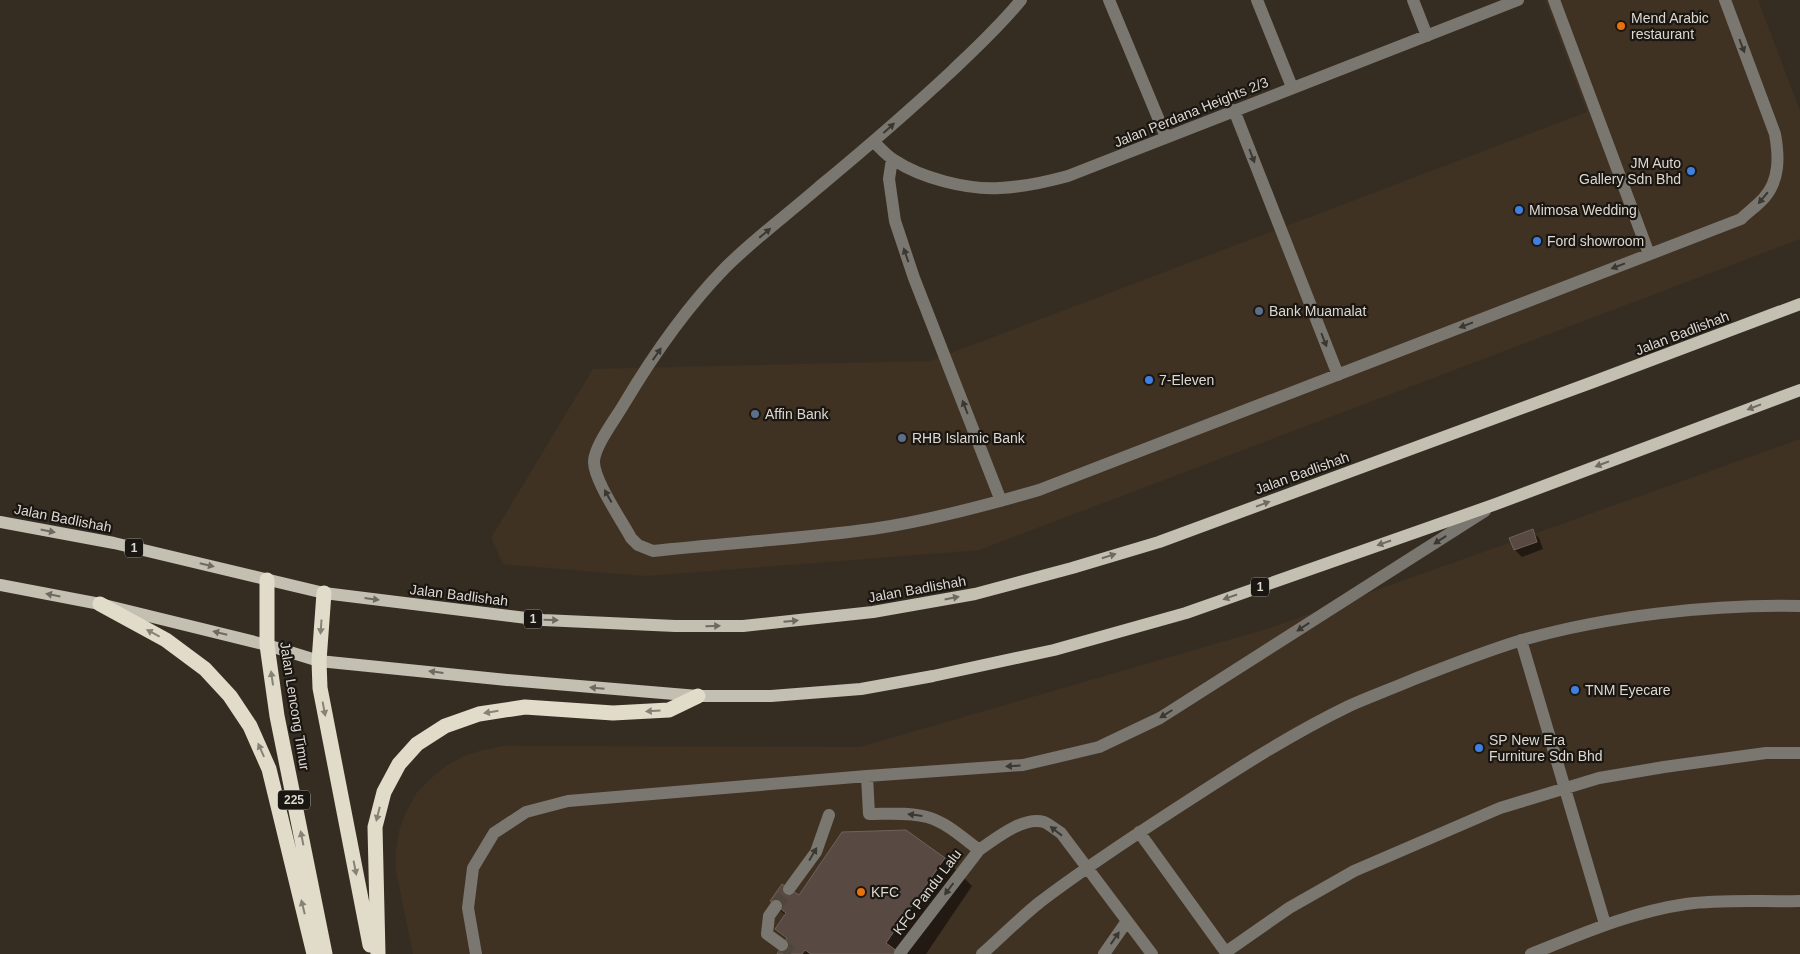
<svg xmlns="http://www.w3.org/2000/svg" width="1800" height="954" viewBox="0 0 1800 954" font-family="Arial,sans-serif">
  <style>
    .built { fill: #403222 }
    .shadow { fill: #0007 }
    .building { fill: #584943; stroke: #71615a }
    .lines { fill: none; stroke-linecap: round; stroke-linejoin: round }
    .minor-tunnel { stroke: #4f473c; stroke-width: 12; stroke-dasharray: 12 6; stroke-linecap: butt }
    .minor { stroke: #797770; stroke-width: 12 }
    .major { stroke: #c3bfb1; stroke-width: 12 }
    .highway { stroke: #e1dbca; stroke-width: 15 }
    .oneway { fill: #3b3832 }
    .oneway2 { fill: #6e6a61 }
    .oneway3 { fill: #878277 }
    .food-dot { fill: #e8710a; stroke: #1a1611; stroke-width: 2 }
    .shop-dot { fill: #3f7fe0; stroke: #1a1611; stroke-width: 2 }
    .service-dot { fill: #5c6f8a; stroke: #1a1611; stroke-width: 2 }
    .labels { text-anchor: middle; stroke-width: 4.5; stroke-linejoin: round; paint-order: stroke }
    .shield { fill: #1a1611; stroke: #a39e97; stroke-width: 1 }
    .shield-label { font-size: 12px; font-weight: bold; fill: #ded8d1 }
    .poi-label { font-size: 14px; fill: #ded8d1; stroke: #1a1611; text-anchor: start }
    .street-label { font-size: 14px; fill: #ded8d1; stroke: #1a1611 }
  </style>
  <rect width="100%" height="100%" fill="#362d22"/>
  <path class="built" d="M1545,0H1758L1800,111V239L979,550L646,576L503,564L491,538L593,369L930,361L1587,112Z
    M1800,439V954H413L396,871V851L399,831L406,812L416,794L430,779L446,766L464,756L483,750L504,746L860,747L1270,628Z"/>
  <path class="shadow" d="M1532,531L1539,538L1543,549L1522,557L1515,550L1511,539Z
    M944,858L972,886L926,954H813L807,950L809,954H778L788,940L777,929L786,916L771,901L799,897Z"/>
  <path class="building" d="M1533,529L1537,542L1514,550L1509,538Z
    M906,830L945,858L886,943L901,954H811L805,950L802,954H777L787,938L775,929L786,913L770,901L782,884L799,895L842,832Z"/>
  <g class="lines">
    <path class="minor-tunnel" d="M776,906L789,889
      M782,945L794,954"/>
    <path class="minor" d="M1021,0C1000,26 976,48 953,70C909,111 865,149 819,187C788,214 754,239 725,268C686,308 652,357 624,404C616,418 595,445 594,461C593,479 622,521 631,538L638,545L653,551C726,543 800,539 872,529C928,521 984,506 1039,490L1741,219C1748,212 1758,205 1764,198C1780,180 1779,156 1775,134L1725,0
      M1109,0L1166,137
      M1257,0L1292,87
      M1413,0L1427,36
      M1554,0L1649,254
      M1234,110L1338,375
      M874,142C880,148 886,155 894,160C921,178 967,190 1000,188C1023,187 1046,182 1068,176L1518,0
      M892,159L889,179L895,221L914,278L1001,501
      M1521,640L1605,924
      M867,776L869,814C888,814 908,812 927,817C946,822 963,838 979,850C995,839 1023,816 1044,822C1049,824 1056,830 1061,833L1152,954
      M1139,832L1227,954
      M789,889L816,852L829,815
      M776,906L769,916L767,934L782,945
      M1226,952L1289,908L1354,871L1500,808L1599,778L1664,767L1766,753H1800
      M900,953L979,850
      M476,954L468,908L473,868L494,833L526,812L568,801L867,776L1023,765L1099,747L1160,718L1485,511
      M982,954C1001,937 1020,918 1040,902C1086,867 1135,835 1183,804C1237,769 1291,734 1349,706C1369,697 1391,689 1412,680C1448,666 1483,652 1519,641C1605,616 1712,604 1800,606
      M1104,954L1127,921
      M1531,954C1582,934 1631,912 1686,904C1724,899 1762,902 1800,901"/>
    <path class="major" d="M0,522L114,543L324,593L543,620L675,626H743L873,612L975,594L1072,568L1159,542L1593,382L1800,304
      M0,585L100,604L267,645L319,661L507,680L698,696H771L861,689L933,676L1054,650L1186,613L1496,504L1800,390"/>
    <path class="highway" d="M267,580V645L277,716L325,954
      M324,593L319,661L320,688L370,945
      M100,604L166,640L205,669L230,696L250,726L269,769L314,954
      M378,954L375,827L384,792L399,764L417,744L445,726L479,714L525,707L613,713L669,710L698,696"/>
  </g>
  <defs><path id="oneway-solid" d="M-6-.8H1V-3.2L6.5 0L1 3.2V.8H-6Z" transform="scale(1.25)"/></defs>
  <g class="oneway">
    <use href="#oneway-solid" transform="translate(1742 46) rotate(69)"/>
    <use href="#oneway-solid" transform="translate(889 128) rotate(-42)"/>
    <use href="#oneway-solid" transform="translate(1252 156) rotate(69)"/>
    <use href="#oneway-solid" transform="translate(1763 198) rotate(130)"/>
    <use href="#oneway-solid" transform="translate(765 233) rotate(-40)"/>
    <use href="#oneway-solid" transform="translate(906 255) rotate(-109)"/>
    <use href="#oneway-solid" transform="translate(1618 266) rotate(159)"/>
    <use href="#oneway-solid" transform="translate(1466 325) rotate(159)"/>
    <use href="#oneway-solid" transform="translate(1324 340) rotate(69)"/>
    <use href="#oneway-solid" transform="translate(657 354) rotate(-55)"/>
    <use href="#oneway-solid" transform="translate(965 407) rotate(-111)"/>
    <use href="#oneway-solid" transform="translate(608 496) rotate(-119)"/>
    <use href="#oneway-solid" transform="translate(1440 540) rotate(147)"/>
    <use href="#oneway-solid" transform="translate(1303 627) rotate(147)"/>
    <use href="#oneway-solid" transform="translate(1166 714) rotate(148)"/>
    <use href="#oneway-solid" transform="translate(1013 766) rotate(176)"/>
    <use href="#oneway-solid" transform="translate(915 815) rotate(-173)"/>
    <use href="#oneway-solid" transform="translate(1056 831) rotate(-142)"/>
    <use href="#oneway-solid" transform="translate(813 854) rotate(-59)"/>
    <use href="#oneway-solid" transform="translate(949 889) rotate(127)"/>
    <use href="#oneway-solid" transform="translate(1115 938) rotate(-55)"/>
  </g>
  <g class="oneway2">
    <use href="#oneway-solid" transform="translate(1754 407) rotate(159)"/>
    <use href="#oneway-solid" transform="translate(1602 464) rotate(159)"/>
    <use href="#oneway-solid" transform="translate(1263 504) rotate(-20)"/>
    <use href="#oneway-solid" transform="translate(48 531) rotate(11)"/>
    <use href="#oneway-solid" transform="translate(1384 543) rotate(161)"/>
    <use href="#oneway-solid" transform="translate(1109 556) rotate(-17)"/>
    <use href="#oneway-solid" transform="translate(207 565) rotate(13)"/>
    <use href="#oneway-solid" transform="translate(53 595) rotate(-169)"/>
    <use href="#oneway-solid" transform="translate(1230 597) rotate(161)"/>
    <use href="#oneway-solid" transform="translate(952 598) rotate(-11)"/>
    <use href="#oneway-solid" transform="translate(372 599) rotate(7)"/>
    <use href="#oneway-solid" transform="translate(551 620) rotate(2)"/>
    <use href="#oneway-solid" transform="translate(791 621) rotate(-5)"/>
    <use href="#oneway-solid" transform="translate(713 626) rotate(-1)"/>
    <use href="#oneway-solid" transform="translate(220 633) rotate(-166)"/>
    <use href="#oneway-solid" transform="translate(436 672) rotate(-173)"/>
    <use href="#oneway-solid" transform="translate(597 688) rotate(-175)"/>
  </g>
  <g class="oneway3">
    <use href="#oneway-solid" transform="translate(321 627) rotate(94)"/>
    <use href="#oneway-solid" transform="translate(153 633) rotate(-152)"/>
    <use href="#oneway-solid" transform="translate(272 678) rotate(-98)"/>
    <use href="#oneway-solid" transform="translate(324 709) rotate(79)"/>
    <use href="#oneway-solid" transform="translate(653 711) rotate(177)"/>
    <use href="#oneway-solid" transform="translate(491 712) rotate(171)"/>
    <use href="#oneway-solid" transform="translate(261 750) rotate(-114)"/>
    <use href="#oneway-solid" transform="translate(378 814) rotate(104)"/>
    <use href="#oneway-solid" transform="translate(302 838) rotate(-101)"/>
    <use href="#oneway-solid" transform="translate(355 868) rotate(79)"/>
    <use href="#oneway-solid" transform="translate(303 907) rotate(-104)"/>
  </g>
  <g class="food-dot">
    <circle cx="1621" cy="26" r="5"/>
    <circle cx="861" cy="892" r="5"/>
  </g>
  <g class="shop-dot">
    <circle cx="1691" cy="171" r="5"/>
    <circle cx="1519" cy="210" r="5"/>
    <circle cx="1537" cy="241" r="5"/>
    <circle cx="1149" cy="380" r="5"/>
    <circle cx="1575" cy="690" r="5"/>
    <circle cx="1479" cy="748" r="5"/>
  </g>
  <g class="service-dot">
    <circle cx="1259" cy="311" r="5"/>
    <circle cx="755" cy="414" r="5"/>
    <circle cx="902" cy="438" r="5"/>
  </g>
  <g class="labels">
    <g class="shield">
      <rect x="125" y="538.5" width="18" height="19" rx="4"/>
      <rect x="1251" y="577.5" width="18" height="19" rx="4"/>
      <rect x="524" y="609.5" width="18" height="19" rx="4"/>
      <rect x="278" y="790.5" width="32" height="19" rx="4"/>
    </g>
    <g class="shield-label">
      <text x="134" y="552">1</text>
      <text x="1260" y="591">1</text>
      <text x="533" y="623">1</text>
      <text x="294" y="804">225</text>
    </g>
    <g class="poi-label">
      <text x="1631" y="23">Mend Arabic<tspan x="1631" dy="16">restaurant</tspan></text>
      <text x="1681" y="168" text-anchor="end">JM Auto<tspan x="1681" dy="16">Gallery Sdn Bhd</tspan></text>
      <text x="1529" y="215">Mimosa Wedding</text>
      <text x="1547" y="246">Ford showroom</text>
      <text x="1269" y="316">Bank Muamalat</text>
      <text x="1159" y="385">7-Eleven</text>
      <text x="765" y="419">Affin Bank</text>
      <text x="912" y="443">RHB Islamic Bank</text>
      <text x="1585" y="695">TNM Eyecare</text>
      <text x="1489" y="745">SP New Era<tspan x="1489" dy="16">Furniture Sdn Bhd</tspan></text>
      <text x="871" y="897">KFC</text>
    </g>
    <g class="street-label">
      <text transform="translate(1191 112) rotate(-22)" y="5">Jalan Perdana Heights 2/3</text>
      <text transform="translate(1682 333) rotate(-21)" y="5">Jalan Badlishah</text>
      <text transform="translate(1302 473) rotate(-20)" y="5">Jalan Badlishah</text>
      <text transform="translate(63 518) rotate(11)" y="5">Jalan Badlishah</text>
      <text transform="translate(917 589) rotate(-10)" y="5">Jalan Badlishah</text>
      <text transform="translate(459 595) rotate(7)" y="5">Jalan Badlishah</text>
      <text transform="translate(295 706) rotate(81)" y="5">Jalan Lencong Timur</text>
      <text transform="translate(927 892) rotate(-53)" y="5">KFC Pandu Lalu</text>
    </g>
  </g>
</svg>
